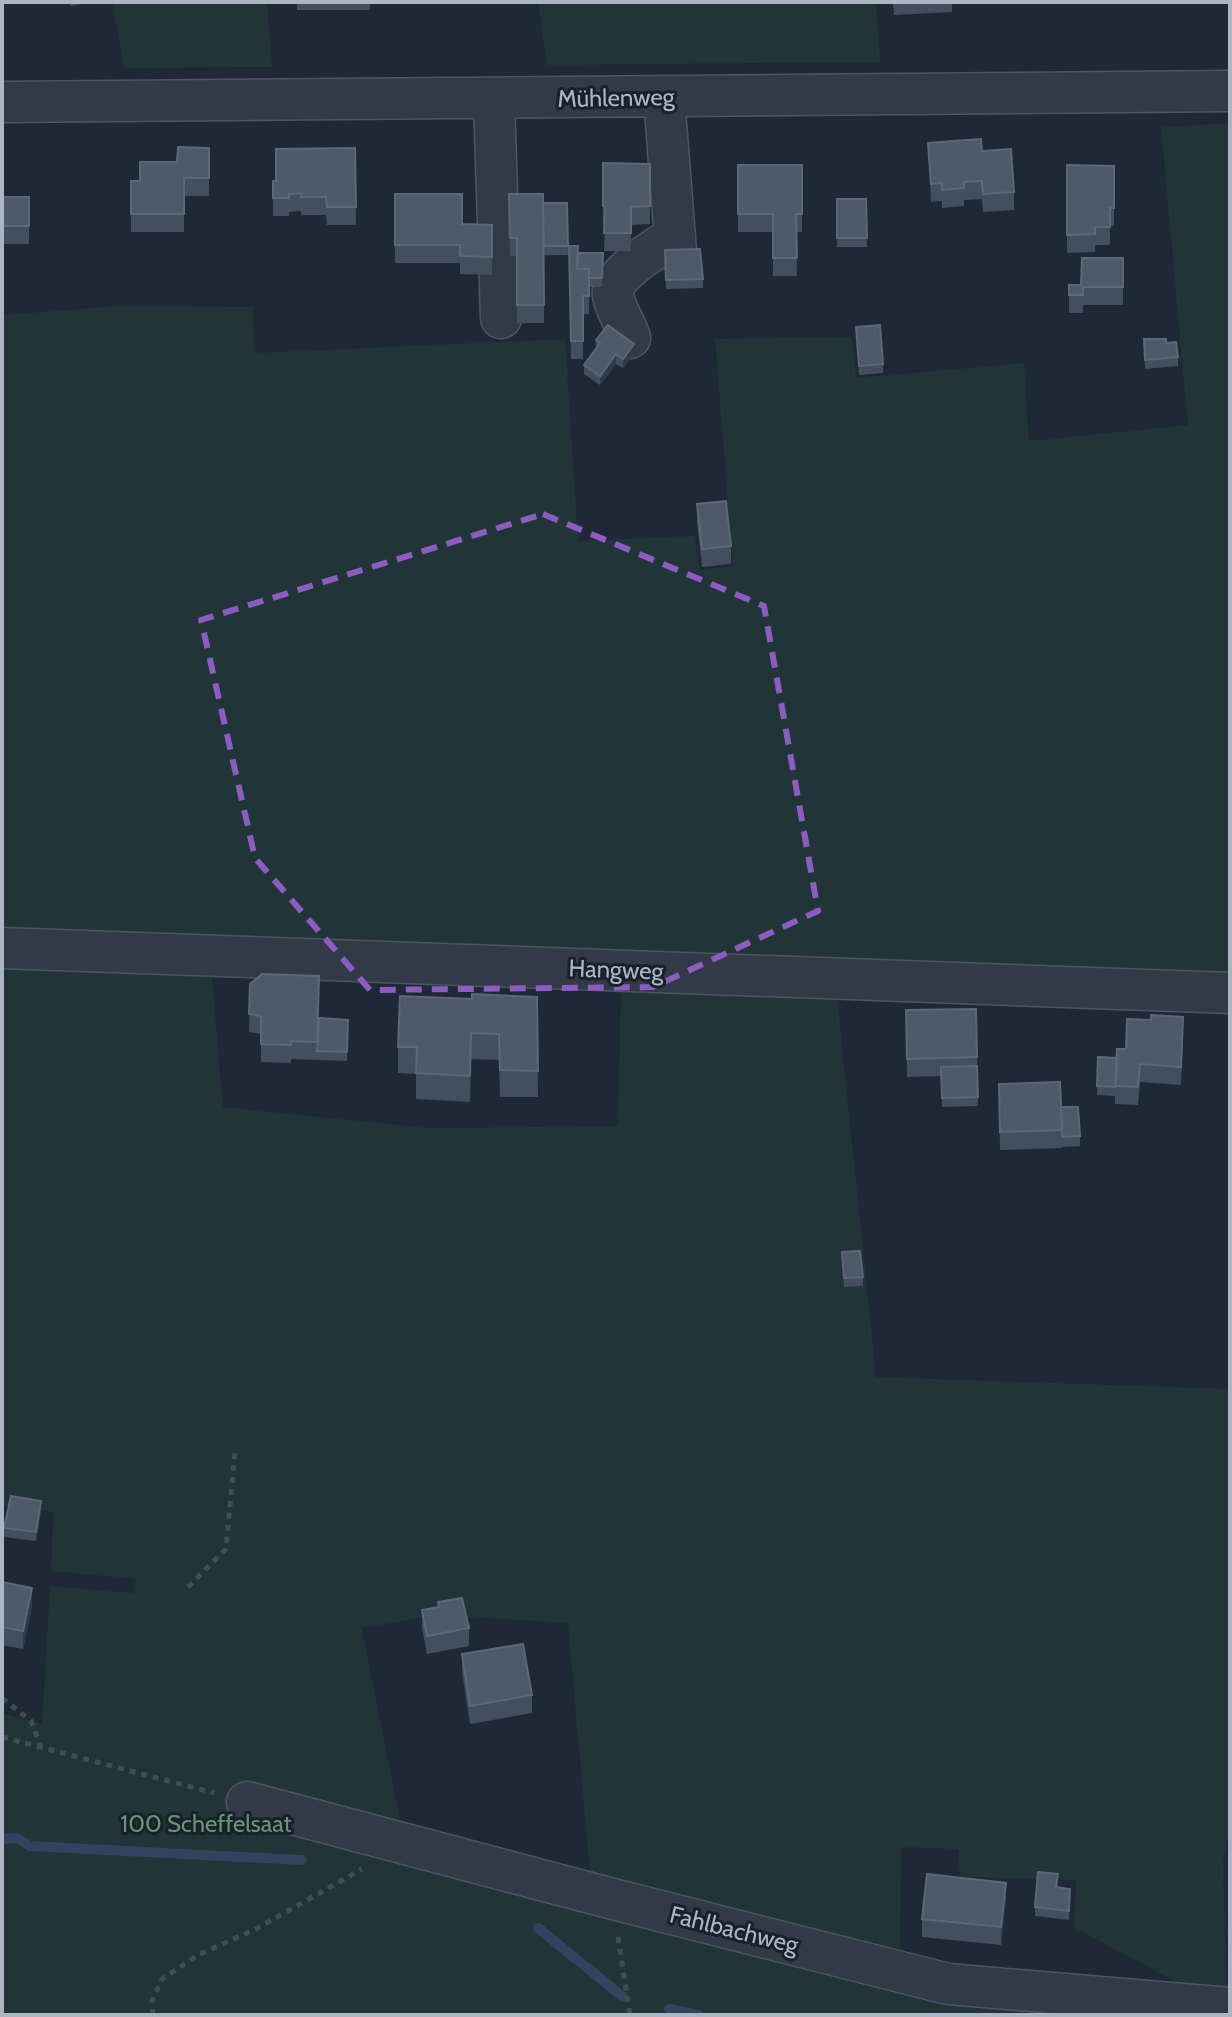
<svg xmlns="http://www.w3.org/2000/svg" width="1232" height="2017" viewBox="0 0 1232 2017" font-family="Cabin,sans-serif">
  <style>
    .green { fill: #213438 }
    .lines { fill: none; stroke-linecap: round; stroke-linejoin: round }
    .stream { stroke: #32435f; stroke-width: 10 }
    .minor-casing { stroke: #4d5562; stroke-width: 43 }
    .path { stroke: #3c5052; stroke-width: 5; stroke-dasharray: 6 6; stroke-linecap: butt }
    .minor { stroke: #333a47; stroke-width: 40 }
    .wall { fill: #434e5f }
    .shaded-wall { fill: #303a4a }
    .building { fill: #4e596a; stroke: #5d6778; stroke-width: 2 }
    .marked { fill: none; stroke: #8c5cc1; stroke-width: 6; stroke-dasharray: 16 10; stroke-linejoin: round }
    .labels { text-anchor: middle; stroke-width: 6; stroke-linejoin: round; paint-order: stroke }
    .street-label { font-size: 24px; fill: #adb5c4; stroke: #19202c }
    .park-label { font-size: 24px; fill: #659572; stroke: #19202c }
  </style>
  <rect width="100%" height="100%" fill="#1f2837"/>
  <path class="green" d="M112,2H267L272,67L124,68Z
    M538,2H876L880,62L547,65Z
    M1230,123V985L836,987L876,1377L1230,1389V1830L1223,1862L1227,2000L1203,1997L1074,1927L1076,1880L960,1877L958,1849L901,1847L900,1966L591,1884L568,1623L437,1615L362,1628L403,1834L948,1990L1230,2015H2V1713L42,1724L50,1586L133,1593L136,1579L51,1571L53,1512L4,1506L2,1513V954L211,966L223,1107L430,1128L618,1126L621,981L2,938V315L117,306L253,307L254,353L565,339L578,541L695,536L699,570L733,566L715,339L852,337L856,378L1024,363L1029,441L1188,425L1161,127Z"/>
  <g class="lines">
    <path class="stream" d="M2,1839L17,1838L30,1846L302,1860
      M538,1928L623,1997
      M669,2009L699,2015"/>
    <defs>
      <path id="minor" d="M664,97L676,252
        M494,99L501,318
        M2,102L1230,91
        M630,338C626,324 616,311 613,296C608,275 659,247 675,236
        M2,948L1230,993
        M247,1802L613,1899L948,1984L1230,2008"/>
    </defs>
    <use href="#minor" class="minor-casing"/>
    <path class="path" d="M188,1587L226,1549L235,1451
      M2,1698L31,1721L41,1747
      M2,1737L214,1793
      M618,1937L630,2015
      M153,2015L152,2001L162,1979L198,1955L256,1929L362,1869"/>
    <use href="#minor" class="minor"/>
  </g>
  <path class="wall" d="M70,2H95L70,6Z
    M297,2H370V10H297Z
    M893,2H952V12L894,15Z
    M928,143L982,151L1014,192V210L983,212L982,199L964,200V206L942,208V201L931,202Z
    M209,148V196H184V232H131V181H140Z
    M355,148L356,225H327L326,215H301V211L289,212V216H273V181H276Z
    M603,163L650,164V224L631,225V251H604L605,225L603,224Z
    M738,165H802V232H796L797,276H773V232H738Z
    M1067,165L1114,166V226H1110V245H1095V252L1067,253Z
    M395,194L462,224L492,225V275L460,274V263H395Z
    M509,194L543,203H567L568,255H544V323H517V256H510Z
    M2,197H29V244H2Z
    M837,199H866L867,247H837Z
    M665,250L703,279V288L666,289Z
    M578,253H603L602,287H589V314H583V359H571L569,264Z
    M1123,258V305H1083V313H1069V285H1081Z
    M856,327L883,364V373L859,375Z
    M1144,339L1166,343L1178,357V366L1145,369Z
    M596,340L634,353L623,368L616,364L600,385L584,374V365L596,349Z
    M697,504L731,546V564L702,567L697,522Z
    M250,984L319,1018L348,1020L347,1061L291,1059V1063L261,1062V1034L249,1032Z
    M537,997L538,1097H500L499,1060L471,1059L470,1102L416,1099V1074L398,1073V1047L472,999Z
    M976,1009L978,1106L942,1107L941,1076L907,1077L906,1010Z
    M1183,1035L1181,1085L1140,1082L1138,1105L1115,1104V1096L1097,1095L1098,1057L1117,1058L1126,1049Z
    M999,1084L1061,1107L1080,1136V1146L1062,1147V1148L1000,1150Z
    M842,1252L863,1277V1286L844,1287Z
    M41,1510L36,1541L4,1537V1528Z
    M2,1582L32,1606L23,1649L2,1645Z
    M438,1607L469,1628V1646L427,1654L422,1628V1610Z
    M462,1654L532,1695V1713L470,1724L462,1672Z
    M1057,1887L1070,1898L1069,1920L1035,1916V1907Z
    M1006,1901L1001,1945L922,1937V1919Z"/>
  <path class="shaded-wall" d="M634,344V353L623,368V359Z
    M616,354V364L600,385V376Z
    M1183,1017V1035L1181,1085V1067Z
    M471,1033V1059L470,1102V1076Z
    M41,1501V1510L36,1541V1532Z
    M32,1588V1606L23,1649V1631Z
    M1006,1883V1901L1001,1945V1927Z"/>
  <path class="building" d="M981,139L982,151L1011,149L1014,192L983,194L982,181L964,182V188L942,190V183L931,184L928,143Z
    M178,147L209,148V178H184V214H131V181H140V162H177Z
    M355,148L356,207H327L326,197H301L302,193L289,194V198H273V181H276V149Z
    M603,163L650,164V206L631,207V233H604L605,207L603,206Z
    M738,165H802V214H796L797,258H773V214H738Z
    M1067,165L1114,166V208H1110V227H1095V234L1067,235Z
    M395,194H462V224L492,225V257L460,256V245H395Z
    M509,194H543L544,305H517V238H510Z
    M2,197H29V226H2Z
    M837,199H866L867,238H837Z
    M543,203H567L568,246H544Z
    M569,246H578L577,269H589V296H583V341H571Z
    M700,249L703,279L666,280L665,250Z
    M578,253H603L602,278H589V269H577Z
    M1082,258H1123V287H1083V295H1069V285H1081Z
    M608,325L634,344L623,359L616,354L600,376L584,365L600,343L596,340Z
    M880,325L883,364L859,366L856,327Z
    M1144,339H1166V343L1176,342L1178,357L1145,360Z
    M726,501L731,546L702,549L697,504Z
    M262,974L319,976L317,1042L291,1041V1045L261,1044V1016L249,1014L250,984Z
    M472,994L537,997L538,1071L500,1070L499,1034L471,1033L470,1076L416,1073L417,1047H398L400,996L472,999Z
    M976,1009L977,1057L907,1059L906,1010Z
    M1151,1015L1183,1017L1181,1067L1140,1064L1138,1087L1115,1086L1117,1049H1126L1127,1019L1151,1020Z
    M319,1018L348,1020L347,1052L317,1051Z
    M1098,1057L1117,1058L1116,1087L1097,1086Z
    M977,1066L978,1097L942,1098L941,1067Z
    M1060,1082L1062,1130L1000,1132L999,1084Z
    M1061,1107H1078L1080,1136L1062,1137Z
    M860,1251L863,1277L844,1278L842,1252Z
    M11,1496L41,1501L36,1532L4,1528Z
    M2,1582L32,1588L23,1631L2,1627Z
    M462,1598L469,1628L427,1636L422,1610L439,1607L438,1602Z
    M523,1644L532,1695L470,1706L462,1654Z
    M1038,1872L1058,1874L1056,1887L1070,1889L1069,1911L1035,1907Z
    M927,1874L1006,1883L1001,1927L922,1919Z"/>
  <path class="marked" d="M543,514L764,606L818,911L653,987L370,990L255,858L201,620Z"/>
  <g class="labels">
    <g class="street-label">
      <text transform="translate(616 98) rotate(-1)" y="8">Mühlenweg</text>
      <text transform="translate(616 970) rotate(2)" y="8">Hangweg</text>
      <text transform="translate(734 1930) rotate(14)" y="8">Fahlbachweg</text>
    </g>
    <g class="park-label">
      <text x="206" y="1832">100 Scheffelsaat</text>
    </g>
  </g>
  <rect width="1232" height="2017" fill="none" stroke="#adb5c4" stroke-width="8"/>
</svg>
